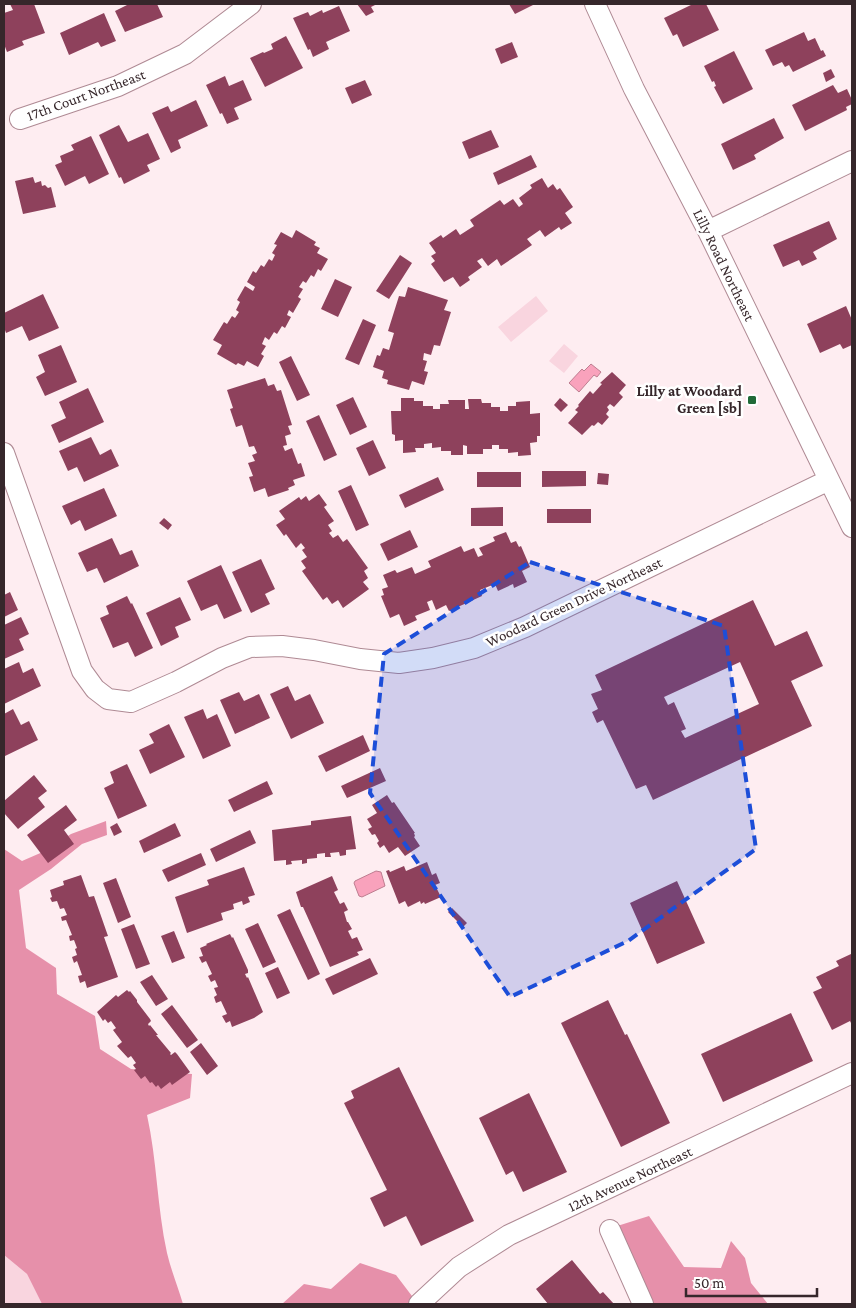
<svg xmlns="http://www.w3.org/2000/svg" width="856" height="1308" viewBox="0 0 856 1308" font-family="'Crimson Pro',serif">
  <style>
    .green { fill: #f9d5df }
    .forest { fill: #e690aa }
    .water { fill: #f9a2bc; stroke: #be7d90 }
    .building { fill: #8e415c; fill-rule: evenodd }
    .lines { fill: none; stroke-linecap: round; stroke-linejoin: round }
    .minor-casing { stroke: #af8a94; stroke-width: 22 }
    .minor { stroke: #fff; stroke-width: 20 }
    .marked { fill: #1d4ed8; fill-opacity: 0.2; stroke: #1d4ed8; stroke-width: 4; stroke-dasharray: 10 6; stroke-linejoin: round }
    .poi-dot { fill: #216a38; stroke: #fff; stroke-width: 2 }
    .labels { text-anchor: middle; stroke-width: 5; stroke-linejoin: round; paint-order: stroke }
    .street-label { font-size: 15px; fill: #36272b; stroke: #fff }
    .poi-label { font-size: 15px; font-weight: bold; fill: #36272b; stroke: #fff; text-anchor: end }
  </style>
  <rect width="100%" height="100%" fill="#feedf1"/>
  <path class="green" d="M536,296L548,311L511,342L498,327Z
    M564,344L578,356L564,373L549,361Z
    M4,1255L27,1274L42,1304H4Z"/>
  <path class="forest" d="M106,821L107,835L82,844L51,869L19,890L26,948L56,968L57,994L95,1016L100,1049L131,1069L192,1074L190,1098L147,1115C157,1160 157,1207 167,1253C171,1270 178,1287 183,1304H42L27,1274L4,1255V849L22,861L45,851L71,834Z
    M649,1216L684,1267L721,1268L731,1241L745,1258L751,1283L768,1304H644L614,1227Z
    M360,1263L396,1275L415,1300L411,1304H282L304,1284L331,1289Z"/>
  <path class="water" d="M591,364L601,372L597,377L594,375L579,392L569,383L582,369L584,371Z
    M376,871L381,872L385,886L362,897L359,896L354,883L355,881Z"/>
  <path class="building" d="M10,4H34L45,33L22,41L24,45L7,52L4,44V13L13,10Z
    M129,4H157L163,17L125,32L115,11Z
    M357,4H377L371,7L374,12L366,16Z
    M509,4H535L515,14Z
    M693,4H706L719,30L683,47L677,34L673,36L664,18Z
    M339,6L350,31L326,42L329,49L313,57L310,49L308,50L293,18L308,12L310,16L322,10L323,13Z
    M104,13L116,41L101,47L98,42L69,55L60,33Z
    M804,32L808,41L815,38L821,51L823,50L826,56L793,72L789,65L785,67L782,62L773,66L765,50Z
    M286,36L303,68L265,87L250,58L263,52L264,53L273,49L271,44Z
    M512,42L518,57L501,64L495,49Z
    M734,51L753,89L723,104L714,87L716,86L714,81L712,82L704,66Z
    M831,69L835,77L826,82L823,73Z
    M225,76L229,86L243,80L252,100L234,108L239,119L227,124L222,113L220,114L206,85Z
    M365,80L372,95L352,104L345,88Z
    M833,85L838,93L847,89L852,100V104L846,107L847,110L805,131L792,105Z
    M196,100L208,126L178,140L181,148L171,153L152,113L168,106L171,112Z
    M774,118L784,138L754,155L756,159L733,170L721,144Z
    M119,125L128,142L148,133L160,159L147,165L150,171L124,184L121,177L119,178L99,135Z
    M491,130L499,147L469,159L462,142Z
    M91,136L109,174L89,184L85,176L65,186L55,165L62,162L60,156L74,150L71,145Z
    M531,155L537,167L498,185L493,173Z
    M33,177L35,183L41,181L42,186L45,185L48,188L51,187L56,207L23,214L15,181Z
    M542,178L548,188L553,184L557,190L560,188L573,207L565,213L572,223L561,230L559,227L545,237L540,230L527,239L532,245L501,266L497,259L488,266L482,258L477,261L482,267L468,277L470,280L460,287L453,277L444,282L431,264L435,261L431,256L436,253L429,243L441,235L443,238L456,229L460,235L474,226L470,220L500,200L504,205L513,199L519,207L523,204L519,198L532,188L530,185Z
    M829,221L837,239L813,252L817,259L802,266L799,260L783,267L773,245Z
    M296,230L316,242L314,245L320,248L317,253L328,259L321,271L318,269L314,277L311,275L306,283L303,281L299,287L303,289L298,297L301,299L293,313L289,310L287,315L291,317L285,328L282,326L277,334L274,332L269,340L265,337L262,344L266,346L261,354L264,356L258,367L247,361L244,366L238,363L236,365L217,354L222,345L213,340L224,322L227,324L232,316L235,318L239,312L236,310L240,302L237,300L245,286L253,291L255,287L247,282L253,271L256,273L261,265L264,267L269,259L272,261L275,255L272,253L277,245L274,244L281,232L292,238Z
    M400,255L412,263L389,299L376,291Z
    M335,279L352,287L338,317L321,309Z
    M408,287L448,300L444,310L451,312L440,346L434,345L431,355L424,353L423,360L427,361L424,371L428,372L424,385L412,381L409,390L387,384L388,380L382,378L384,371L373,367L377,355L380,356L383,348L389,350L394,333L388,331L399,296L405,297Z
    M43,294L59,328L29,341L22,326L6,333L4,327V313Z
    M846,306L852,320V345L843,349L840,344L820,353L807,324Z
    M363,319L376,325L359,365L345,359Z
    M61,345L77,382L45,396L36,377L45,372L38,355Z
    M291,356L310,395L297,401L279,362Z
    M612,372L626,385L619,393L623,397L614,407L610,404L607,407L609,410L606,414L609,417L602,425L598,422L594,426L592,425L582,435L568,423L578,412L575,410L579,406L578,405L590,391L593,394L602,384L600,383Z
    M265,378L268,386L274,384L277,391L281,390L292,425L288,426L291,434L285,436L287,445L283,446L285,451L292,448L298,464L301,463L305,476L293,480L295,485L288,488L289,490L268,497L265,488L254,492L249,477L253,476L248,463L255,461L252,455L257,453L254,446L249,447L242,425L236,427L230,409L233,408L227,390Z
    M88,388L104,422L59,443L51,425L66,418L59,402Z
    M353,397L367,427L350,435L336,405Z
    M401,398H414V401H423V406H433V409H440V404H449L448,400H465V409H469L468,399H481L482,403H491V407H500V411H508V406H516V402L530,401V414L540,413V436H537V442L530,443L531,455L518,456V452L508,453V449H499V445H492V449H483V454H467V446L463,445V455H451V451H441V447L432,448V443L424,444V448H415L416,452L403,453V440L395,441V435L392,434L391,411H401Z
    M560,398L568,405L561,412L554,405Z
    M319,415L337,455L324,461L306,421Z
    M91,437L100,455L111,449L119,466L84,482L77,467L68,471L59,451Z
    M373,440L386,468L369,476L356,448Z
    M542,471H586V486L542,487Z
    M477,472H521V487H477Z
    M598,473L609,474L608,485L597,484Z
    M438,477L444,490L405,508L399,495Z
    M351,485L369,525L356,531L338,491Z
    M104,488L117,516L85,531L80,520L71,525L62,506Z
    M319,494L327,505L324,507L334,521L328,525L332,531L329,533L333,538L338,535L343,542L347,539L368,568L364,571L368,578L363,582L369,589L343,608L338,600L332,604L327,597L323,600L302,571L306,568L301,561L307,557L302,550L305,548L301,543L296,548L286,534L284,536L276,525L285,519L279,511L299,497L301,500L306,496L309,501Z
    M503,507V526H471V508Z
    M547,509H591V523H547Z
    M164,518L172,525L168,530L159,523Z
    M410,530L418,547L388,561L380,544Z
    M506,532L511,543L516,541L519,547L521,546L530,567L522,571L527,582L514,588L513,584L498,591L495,584L480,590L482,596L449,611L446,605L436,610L432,600L427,602L430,610L415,616L417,620L404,626L399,614L390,618L381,596L384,595L382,589L388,587L383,575L395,570L397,573L412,567L415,574L431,567L428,561L461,546L464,552L474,548L478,557L483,555L479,548L495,541L493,537Z
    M112,538L120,555L132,550L139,566L104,583L97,568L87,572L78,553Z
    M261,559L275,589L265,594L270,604L251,613L232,572Z
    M221,565L242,611L224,619L217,604L201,611L187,581Z
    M10,592L18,610L4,617V595Z
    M127,596L131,604L132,603L153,648L135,657L128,642L113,648L100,618L109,614L106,606Z
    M180,597L191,620L175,627L179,637L161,646L146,613Z
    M753,600L775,646L807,631L823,666L791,681L812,726L653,800L646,785L636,789L603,720L597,723L592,712L598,709L591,694L602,690L595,675ZM740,662L759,704L685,738L681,731L686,729L674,702L668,705L664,697Z
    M21,617L29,634L19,639L24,650L4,659V625Z
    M19,662L23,673L33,668L41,686L4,704V669Z
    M288,686L295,701L310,694L324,723L291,739L270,694Z
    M239,692L244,701L259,694L270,718L235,734L220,700Z
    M13,709L21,725L29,721L38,740L5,756L4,753V714Z
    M203,709L207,719L217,714L231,746L203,759L184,717Z
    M169,724L185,757L150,774L139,750L154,743L149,734Z
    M363,735L370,751L326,772L318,756Z
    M127,764L147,806L118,819L104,788L114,783L110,772Z
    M380,768L386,781L347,798L341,786Z
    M34,775L47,791L38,798L45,807L18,829L4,813V801Z
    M267,781L273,794L234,812L228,800Z
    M387,795L392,803L394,802L396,805L415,833H414L415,836L414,837L420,846L405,856L398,847L389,853L384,845L380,848L377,843L379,841L375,834L372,835L368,829L372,827L367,819L377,813L372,805Z
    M66,805L77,820L64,830L74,844L48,863L27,835Z
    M351,816L356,849L346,850V855L340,856L339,852L330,853L331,857H325V853L317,854V858L307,859V863L302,864V860L291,861L292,864L286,865V860L274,861L272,830L311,825V821Z
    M117,823L122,832L114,836L110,827Z
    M175,823L181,836L144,853L139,841Z
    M250,830L256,843L216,862L210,849Z
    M201,853L206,865L168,882L162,870Z
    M427,862L432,875L436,873L440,883L435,885L441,897L425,904L424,902L421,904L420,901L408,907L405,901L399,904L386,871L389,870L390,872L404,866L406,871Z
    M244,867L255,895L248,897L250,902L243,905L242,901L233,904L234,909L221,913L223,920L187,933L175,897L209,885L207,880Z
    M81,875L89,897L94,896L108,936L104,937L118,977L87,988L85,981L80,983L78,976L82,975L77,961L74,963L72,957L77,955L75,949L77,948L74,940L70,941L69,936L72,935L66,920L62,921L61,917L67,915L64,908L60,909L57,901L52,902L50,898L52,897L50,890L64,885L63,881Z
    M332,876L338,890L334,892L340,904L344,902L348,910L344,912L347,922H348L352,929L348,931L352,939L357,937L363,950L357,952L359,955L330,967L303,907H301L296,892Z
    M116,878L131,917L118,923L103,883Z
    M677,881L705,943L657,964L630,903Z
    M452,908L467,923L463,927L448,912Z
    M290,909L320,974L308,980L277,915Z
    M258,923L276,962L263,968L245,929Z
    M134,924L150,964L136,969L121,929Z
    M174,931L185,958L172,963L161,936Z
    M230,934L232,938L233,937L248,970V973L245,974L247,978L248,977L263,1012L254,1018L232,1027L230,1021L226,1023L222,1016L227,1014L221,1001L216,1003L214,997L217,995L214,988L218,987L215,980L211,982L208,976L212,974L206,961L202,963L199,957L203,956L200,948L207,945L206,944Z
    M851,954L852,957V1025L850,1021L832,1030L813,992L822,988L816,977L839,966L836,961Z
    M370,958L378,974L333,995L325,979Z
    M278,967L290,993L277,999L265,973Z
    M152,975L168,999L156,1006L140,982Z
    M127,990L129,992L130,991L137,1000V1002L150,1019L151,1021L148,1024L149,1026L150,1025L158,1035H156L171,1053L170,1054L171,1055L175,1052L177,1054L190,1072L172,1085L170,1082L161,1089L158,1085L156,1087L152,1082L150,1083L145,1076L141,1079L134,1070L136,1069L133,1065L136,1063L131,1056L128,1058L117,1046L122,1042L113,1030L116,1028L111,1021L108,1023L105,1019L103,1021L97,1012L116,995L118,997Z
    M608,1000L625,1035L627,1034L670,1123L621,1147L561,1023Z
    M172,1005L198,1040L187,1048L161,1014Z
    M791,1013L813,1061L723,1102L701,1054Z
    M201,1043L218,1066L207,1075L190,1052Z
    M399,1067L474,1221L421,1246L406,1216L384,1227L370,1198L387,1190L344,1103L354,1098L351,1091Z
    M529,1093L567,1172L523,1192L513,1171L506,1175L479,1118Z
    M572,1260L600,1294L603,1292L614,1304H548L536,1289Z"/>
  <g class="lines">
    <defs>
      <path id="minor" d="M595,4L634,89L708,231L852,527
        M20,119L118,86L185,54L251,4
        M708,231L852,161
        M4,453L82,671L95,689L108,699L131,702L176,682L222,658L250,647L282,646L314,650L360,659L399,663L433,658L474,648L525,627L829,480
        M610,1230L643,1304
        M419,1304L459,1267L509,1235L852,1073"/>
    </defs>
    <use href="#minor" class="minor-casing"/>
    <use href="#minor" class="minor"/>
  </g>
  <path class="marked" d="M530,562L724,626L756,849L628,941L510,997L370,793L384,654Z"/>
  <rect class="poi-dot" x="747" y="395" width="10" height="10" rx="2.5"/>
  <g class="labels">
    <g class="street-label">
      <text transform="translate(86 95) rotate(-20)" y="5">17th Court Northeast</text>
      <text transform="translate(724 265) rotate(64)" y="5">Lilly Road Northeast</text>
      <text transform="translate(574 602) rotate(-25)" y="5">Woodard Green Drive Northeast</text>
      <text transform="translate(630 1179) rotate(-25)" y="5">12th Avenue Northeast</text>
    </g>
    <g class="poi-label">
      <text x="742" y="396">Lilly at Woodard<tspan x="742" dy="17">Green [sb]</tspan></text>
    </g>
  </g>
  <rect width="856" height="1308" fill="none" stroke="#36272b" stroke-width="10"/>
  <path d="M686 1288v8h131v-8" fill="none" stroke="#36272b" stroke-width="2.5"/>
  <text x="694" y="1288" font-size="15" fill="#36272b" stroke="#ffffff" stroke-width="4" paint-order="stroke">50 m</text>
</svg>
